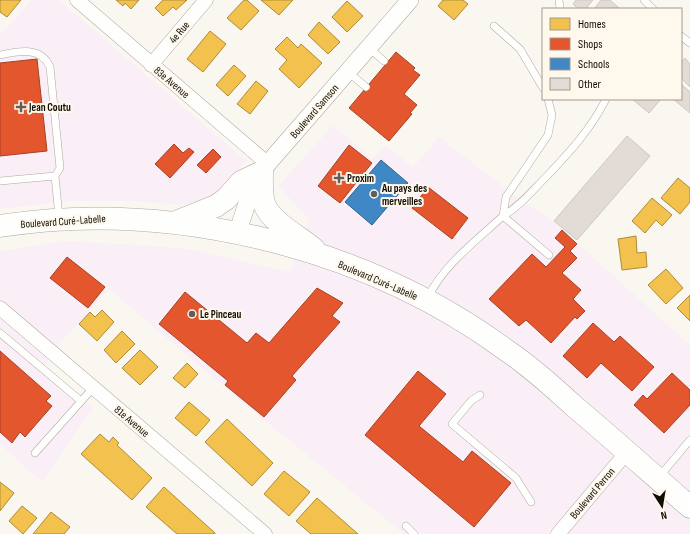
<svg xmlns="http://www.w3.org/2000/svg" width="690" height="534" viewBox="0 0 690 534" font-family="'Sofia Sans Condensed',sans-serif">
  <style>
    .commercial { fill: #faeff6 }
    .homes { fill: #f2c14e; stroke: #af8b38 }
    .shops { fill: #e4572e; stroke: #a54122 }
    .schools { fill: #3f88c5; stroke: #32638b }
    .building { fill: #e3dcd6; stroke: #cec8c2 }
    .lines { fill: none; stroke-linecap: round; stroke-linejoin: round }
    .service-casing { stroke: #ada9a2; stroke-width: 8 }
    .minor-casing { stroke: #ada9a2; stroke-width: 15 }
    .tertiary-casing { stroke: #ada9a2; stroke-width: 18 }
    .primary-casing { stroke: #ada9a2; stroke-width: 23 }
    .service { stroke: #fefefd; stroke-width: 7 }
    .minor { stroke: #fefefd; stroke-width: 14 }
    .tertiary { stroke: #fefefd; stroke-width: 17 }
    .primary { stroke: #fefefd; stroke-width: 22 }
    .poi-dot { fill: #635f58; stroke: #fef8ed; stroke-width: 1.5 }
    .labels { text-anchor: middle; stroke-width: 4; stroke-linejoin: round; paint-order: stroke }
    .street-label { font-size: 11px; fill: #120d05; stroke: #fef8ed }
    .poi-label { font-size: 11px; font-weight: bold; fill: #120d05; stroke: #fef8ed; text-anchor: start }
  </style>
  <rect width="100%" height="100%" fill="#faf7f1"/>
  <path class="commercial" d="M32,0H59L246,161L223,189L202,203L181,205L132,201H69L0,209V35Z
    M333,125L372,159L385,145L413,167L439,137L522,201L554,222L690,345V534H404L243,403L109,289L62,341L44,367L93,408L42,482L0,444V251L66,241L137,245L189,249L290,272L309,220L278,186Z"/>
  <path class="homes" d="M0,0H21L7,17L0,12Z
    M116,0H139L131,9L125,3L123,6Z
    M163,0H187L176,10L173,7L163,16L155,8Z
    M244,0H247L259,11L241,30L227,18Z
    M261,0H293L279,15Z
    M443,0H463L468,4L454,20L438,6Z
    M347,1L363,16L347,32L332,17Z
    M319,22L340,42L328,54L308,35Z
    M210,31L226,44L203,72L187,59Z
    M287,37L298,48L301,44L322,63L299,88L279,69L287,60L275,49Z
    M234,65L246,76L228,96L216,85Z
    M256,81L268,91L250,114L237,104Z
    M678,178L690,188V202L680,214L661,198Z
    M652,198L672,215L662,226L656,220L645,233L632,221Z
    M636,236L637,253L646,252L647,267L622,270L618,239Z
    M666,269L683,288L666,304L648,285Z
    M690,295V321L677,308Z
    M102,310L114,322L97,341L79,324L90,312L95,317Z
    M122,331L135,344L116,363L104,350Z
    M140,350L158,367L140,385L122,368Z
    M187,363L198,374L185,388L173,378Z
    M189,402L210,420L196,436L175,418Z
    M227,419L273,463L252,486L205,442Z
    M100,434L109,442L113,437L119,443L117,445L152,478L132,500L81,454Z
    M284,471L310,492L289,516L264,494Z
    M0,482L14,493L0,511Z
    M164,487L215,533V534H177L146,507Z
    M317,498L358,534H311L296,521Z
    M22,506L37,518L23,534L9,521Z
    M51,512L70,527L64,534H33Z"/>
  <path class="shops" d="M396,52L415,68L413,70L420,75L404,94L417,105L410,113L412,114L389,141L349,108Z
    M37,59L47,151L0,156V63Z
    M174,144L183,153L189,148L194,152L170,178L155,164Z
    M349,145L372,163L340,203L318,186Z
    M213,149L221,157L206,173L197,165Z
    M428,187L468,218L452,239L412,208Z
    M562,230L577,244L570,251L577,258L562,273L581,290L573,299L585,311L577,319L575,317L551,343L526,320L519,326L489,299L532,254L546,267L565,247L555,238Z
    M67,257L105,287L88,308L50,278Z
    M317,288L343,303L332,316L340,322L292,376L296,380L264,417L225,385L228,381L159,324L185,292L247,343L256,333L269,343Z
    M593,323L614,342L620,336L654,367L632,391L601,363L587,378L563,356Z
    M0,351L51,396L46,401L52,406L25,437L20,432L12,443L0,432Z
    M418,371L446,394L419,426L463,462L472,451L511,483L474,527L365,435Z
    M672,373L690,390V405L664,433L634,405L643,395L647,399Z"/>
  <path class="schools" d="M381,160L408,183L372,225L345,202Z"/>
  <path class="building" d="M576,0H593L587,7L590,9H578L573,4Z
    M601,0H610L619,8L594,9Z
    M685,58L690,64V87L681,78V62Z
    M681,84L690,92V113L673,99H681Z
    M632,99H661L649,113Z
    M627,136L650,156L577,240L554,221Z"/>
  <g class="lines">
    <defs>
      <path id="service" d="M559,0L560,9
        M644,0L653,9
        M494,26L520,49L543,88
        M681,36L690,43
        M369,48L384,61
        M0,55C19,51 41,46 50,67L60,168L55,176L59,217
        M348,72L366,87
        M0,181L55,176
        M503,216C520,206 532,191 546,177C569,153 591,129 606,99
        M503,216L506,197L548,135L552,115L548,99
        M427,299C444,264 475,242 503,216L549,255
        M0,333L81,401
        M480,395L471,401L452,424L516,478L531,502
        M35,453L93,388
        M659,477L690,440
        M406,526L414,534"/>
      <path id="minor" d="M77,0L268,164
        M151,65L206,0
        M0,308L265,534
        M558,534L627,452"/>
      <path id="tertiary" d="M237,234L250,194L264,168L410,0"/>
      <path id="primary" d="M176,222L216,206L226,199L241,182L262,172C262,182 261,193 264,203C269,221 300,237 314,249
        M0,226C172,199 366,247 506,350C531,367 553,387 575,407C614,440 652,474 690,507"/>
    </defs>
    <use href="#service" class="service-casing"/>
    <use href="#minor" class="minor-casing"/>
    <use href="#tertiary" class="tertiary-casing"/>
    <use href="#primary" class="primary-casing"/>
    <use href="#service" class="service"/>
    <use href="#minor" class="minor"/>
    <use href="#tertiary" class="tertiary"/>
    <use href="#primary" class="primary"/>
  </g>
  <g class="poi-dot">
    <path d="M19 101h4v4h4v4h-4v4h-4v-4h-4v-4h4z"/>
    <path d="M337 172h4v4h4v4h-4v4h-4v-4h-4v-4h4z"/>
    <circle cx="374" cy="194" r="4"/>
    <circle cx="192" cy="314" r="4"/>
  </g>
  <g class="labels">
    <g class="street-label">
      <text transform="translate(179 32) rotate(-50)" y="4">4e Rue</text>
      <text transform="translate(172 82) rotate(40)" y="4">83e Avenue</text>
      <text transform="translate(314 111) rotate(-49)" y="4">Boulevard Samson</text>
      <text transform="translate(63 221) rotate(-4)" y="4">Boulevard Curé-Labelle</text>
      <text transform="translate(378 280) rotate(23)" y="4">Boulevard Curé-Labelle</text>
      <text transform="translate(132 421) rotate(40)" y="4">81e Avenue</text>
      <text transform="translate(592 493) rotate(-50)" y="4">Boulevard Perron</text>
    </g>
    <g class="poi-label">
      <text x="29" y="111">Jean Coutu</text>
      <text x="347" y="182">Proxim</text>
      <text x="382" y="192">Au pays des<tspan x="382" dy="13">merveilles</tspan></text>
      <text x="200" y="318">Le Pinceau</text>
    </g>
  </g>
  <rect x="542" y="8" width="140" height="92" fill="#fef8ed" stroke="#a09a90"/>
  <rect x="550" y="18" width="20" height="12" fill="#f2c14e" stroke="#a09a90"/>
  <text x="578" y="28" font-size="12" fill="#120d05">Homes</text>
  <rect x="550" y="38" width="20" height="12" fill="#e4572e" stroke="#a09a90"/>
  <text x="578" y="48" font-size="12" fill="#120d05">Shops</text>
  <rect x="550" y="58" width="20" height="12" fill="#3f88c5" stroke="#a09a90"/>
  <text x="578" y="68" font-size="12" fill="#120d05">Schools</text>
  <rect x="550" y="78" width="20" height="12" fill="#e3dcd6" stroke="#a09a90"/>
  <text x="578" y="88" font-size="12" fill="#120d05">Other</text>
  <g transform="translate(662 506) rotate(168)" stroke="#fef8ed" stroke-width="3" paint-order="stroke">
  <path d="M0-3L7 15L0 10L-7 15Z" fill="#120d05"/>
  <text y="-6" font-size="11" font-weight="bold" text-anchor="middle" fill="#120d05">N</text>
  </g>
</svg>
